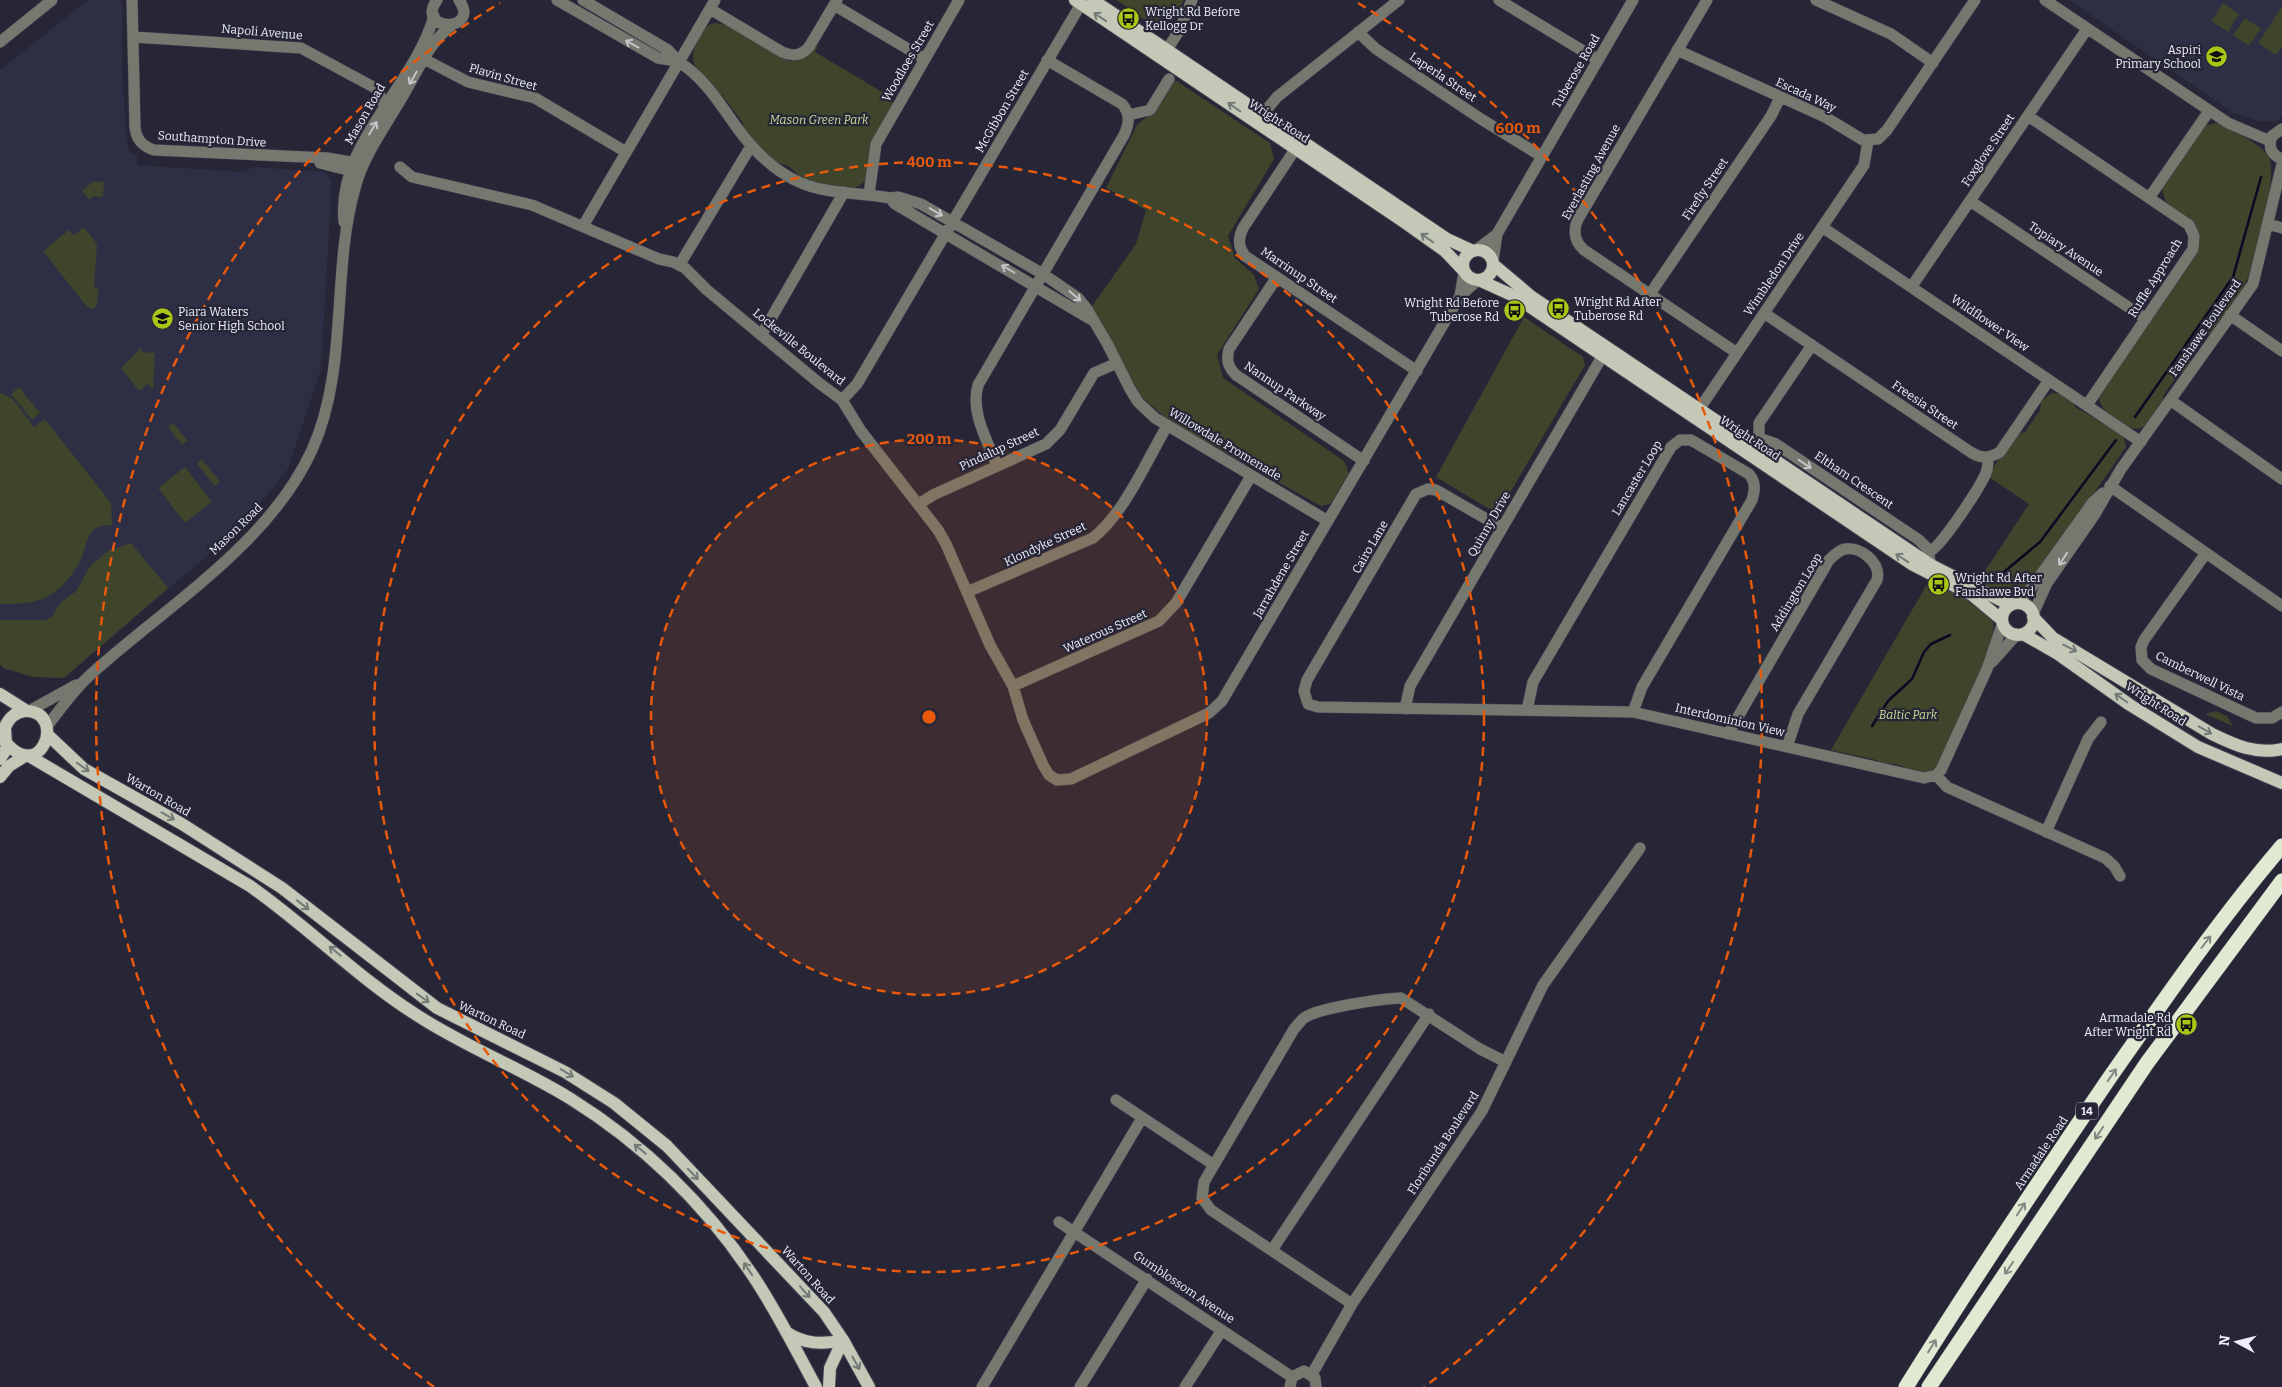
<svg xmlns="http://www.w3.org/2000/svg" width="2282" height="1387" viewBox="0 0 2282 1387" font-family="Bitter,serif">
  <style>
    .built { fill: #2e2e45 }
    .green { fill: #3e452a }
    .lines { fill: none; stroke-linecap: round; stroke-linejoin: round }
    .stream { stroke: #0c0724; stroke-width: 2.5 }
    .minor-casing { stroke: #424252; stroke-width: 12 }
    .major-casing { stroke: #424252; stroke-width: 14 }
    .highway-casing { stroke: #424252; stroke-width: 16 }
    .minor { stroke: #75786f; stroke-width: 11 }
    .major { stroke: #c3c9b6; stroke-width: 12 }
    .highway { stroke: #e2e9d2; stroke-width: 15 }
    .oneway { stroke: #747876 }
    .oneway2 { stroke: #c3c5c9 }
    .oneway3 { stroke: #848884 }
    .ring { fill: none; stroke: #e8590c; stroke-width: 2.5; stroke-dasharray: 9 6 }
    .labels { text-anchor: middle; stroke-width: 4.5; stroke-linejoin: round; paint-order: stroke }
    .shield { fill: #262637; stroke: #b1b2bf; stroke-width: 1 }
    .shield-label { font-size: 11px; font-weight: bold; fill: #edeef9 }
    .poi-label { font-size: 12px; fill: #edeef9; stroke: #262637; text-anchor: start }
    .street-label { font-size: 12px; fill: #edeef9; stroke: #262637 }
    .park-label { font-size: 12px; font-style: italic; fill: #c9da98; stroke: #262637 }
    .centre { fill: #e8590c; stroke: #262637; stroke-width: 2.5 }
    .ring-label { font-size: 15px; text-anchor: middle; font-weight: bold; fill: #e8590c; stroke: #262637; stroke-width: 4.5; stroke-linejoin: round; paint-order: stroke }
  </style>
  <rect width="100%" height="100%" fill="#262637"/>
  <path class="built" d="M88,0H120L122,3V63L126,137L129,150L133,155H137V165L242,172L255,167L324,172L332,180L321,369L288,469L241,527L64,678L33,677L3,668L0,664V70Z
    M2069,0H2282V116L2278,121H2259L2233,113Z"/>
  <path class="green" d="M1116,0H1184L1172,23L1160,28C1143,22 1132,8 1116,0Z
    M2223,3L2239,14L2228,32L2211,21Z
    M2282,6V47L2276,55L2258,43Z
    M2245,18L2261,29L2249,46L2233,35Z
    M716,23L726,25L789,61C805,62 806,50 818,46L815,52L889,96L894,104C885,118 875,132 870,148C867,157 869,169 866,178C857,200 814,182 799,177C795,169 784,162 775,163L742,128L743,123L722,95L717,93C700,72 684,65 699,38C703,30 706,24 716,23Z
    M1175,80L1270,143L1274,159L1228,236L1235,258L1254,275L1259,289L1217,355L1223,378L1344,461L1349,473L1330,504L1321,506L1169,421L1141,396L1092,306L1136,244L1146,210L1106,188L1137,125L1159,107Z
    M2215,123C2227,126 2264,146 2269,157C2278,177 2256,264 2245,284C2236,301 2222,318 2210,334L2206,335L2190,357L2191,362L2184,372L2179,373L2163,396L2164,400C2158,408 2151,424 2141,428C2128,433 2100,411 2099,398L2199,244L2166,203L2162,189L2204,126Z
    M94,181L104,182L103,197L94,196L89,200L82,191Z
    M84,227L97,244L94,288L99,289L97,305L93,309L87,307L43,251L69,230L74,235Z
    M1524,317L1583,357L1585,365L1501,508L1491,510L1436,477Z
    M142,347V352L155,353L153,390L148,384L139,391L121,368Z
    M19,387L40,413L32,420L11,394Z
    M0,393L13,399L34,427L45,419L111,503L112,525C83,525 90,543 80,561C72,576 59,593 42,599C29,604 14,604 0,604Z
    M2052,393L2063,394L2074,402L2075,407L2119,432L2124,438L2126,447L2027,589L2013,600L1977,583L2029,504L1989,477C1995,460 2009,449 2019,434L2025,432L2040,410L2041,401Z
    M173,423L188,441L182,445L168,427Z
    M202,459L220,482L215,486L197,464Z
    M185,467L212,502L185,523L158,488Z
    M131,543L168,588L64,678L33,677L3,668L0,664V620H46L52,617L60,603L76,591L91,565L108,551Z
    M1930,579L1964,595L1993,620C1999,643 1952,736 1941,762C1931,773 1924,773 1910,771C1904,765 1891,762 1883,765L1876,760L1831,750Z
    M2216,711L2227,716L2233,726L2205,714Z"/>
  <g class="lines">
    <path class="stream" d="M2135,417L2233,277L2261,177
      M2004,572L2040,542L2116,440
      M1872,726L1888,701L1912,679L1924,652L1931,644L1950,635"/>
    <defs>
      <path id="minor" d="M132,0L135,127C136,139 142,146 154,150L327,158L363,164
        M437,0C414,32 482,33 459,0
        M557,0L658,58L676,61
        M583,0L668,50L679,62L583,226
        M715,0L679,62C704,78 718,101 735,125C757,156 786,184 826,190C847,194 869,194 890,198L898,197L921,204L1043,274L1078,298L1087,309L1108,345L1130,389L1138,402L1155,418L1328,521
        M1499,0L1598,60
        M1707,0L1577,221C1573,233 1575,242 1584,250L1737,353
        M1816,0L1891,34L1933,63
        M2045,0L2228,123L2270,141
        M834,5L925,59
        M710,9L782,52C793,57 801,56 809,47L837,0
        M1358,32L1376,49L1481,119L1541,156
        M134,37L301,48L377,89L385,107
        M0,42L52,0
        M1677,50L1825,117L1863,140L1878,139L1887,130L1975,0
        M1163,56L1179,31L1192,0
        M424,59L468,82L535,98L626,152
        M1128,115L1150,110L1169,79
        M2028,116L2189,225L2194,236L2193,249L2087,405
        M1258,120L1277,97L1399,0
        M2282,129L2272,136C2268,147 2271,155 2282,159
        M1296,148L1243,228C1238,239 1238,246 1245,256L1417,371
        M320,163L355,172
        M400,167L412,177L532,205L659,259L673,262L685,268L707,290L819,383L842,400L861,431L938,530L946,544L990,645L1013,686L1023,720L1043,765L1049,775L1057,780L1071,779L1209,713L1222,701L1460,296L1477,281
        M869,194L876,144L959,0
        M890,198L895,204L1092,320
        M2149,198L2209,111
        M1970,201L2146,319
        M344,222C336,144 414,87 434,16
        M2268,224L2282,228
        M1822,227L2141,442
        M1476,250L1497,234L1633,0
        M1493,261L1497,234
        M680,264L751,146
        M1277,277L1229,349C1226,360 1228,367 1236,375L1364,461
        M1912,286L2087,29
        M1650,294L1771,116L1780,98
        M1460,296L1464,272
        M1764,313L1972,453C1982,459 1990,458 2000,452L2049,380
        M2230,315L2282,351
        M762,334L844,192
        M842,400L857,384L1081,4
        M2170,400L2282,479
        M1694,417L1864,165L1868,141
        M1759,438V423L1812,345
        M1746,440L1759,438L1776,444L1919,540L1927,548L1931,565
        M997,466C988,441 970,413 978,385L1124,135C1129,124 1131,114 1122,104L1047,60
        M2110,486L2282,606
        M919,504L933,495L1046,444L1060,430L1094,373L1117,363
        M1502,528L1436,490L1428,489L1416,494L1307,680L1304,691L1308,704L1318,707L1633,712L1924,778L1936,775L1947,787L2105,858L2114,866L2120,876
        M1929,552C1942,546 1980,487 1986,473C1988,468 1988,462 1988,457
        M2206,553L2144,640L2141,647L2142,660L2151,669L2256,718H2272L2282,712
        M967,592L1093,538C1125,512 1146,462 1167,426
        M2018,603L2032,587L2093,502L2103,493
        M2033,614L2047,583L2095,514L2121,469L2253,284L2282,164
        M1992,662L2017,634
        M1013,686L1159,621L1176,603L1251,476
        M1405,709L1410,686L1603,355
        M1527,710L1533,682L1671,447L1680,440H1691L1749,474C1756,482 1755,490 1752,500L1642,687L1633,712
        M29,711L76,685
        M47,726C60,710 72,692 88,677C163,608 268,546 312,450C349,368 331,273 355,188C364,154 387,124 404,94C418,71 429,42 452,25
        M1728,734L1829,560C1833,556 1839,550 1845,549C1861,546 1882,564 1877,580L1798,714L1787,747
        M1936,775L1941,770L1987,669L2003,622
        M2046,832L2088,739L2101,722
        M1116,1100L1214,1165
        M1059,1222L1292,1377
        M1272,1250L1429,1014
        M1352,1304L1211,1210L1202,1198L1204,1182L1294,1029C1297,1026 1301,1020 1304,1018C1320,1007 1382,999 1401,998L1480,1049L1506,1062
        M1312,1374L1352,1304L1482,1111L1543,985L1640,848
        M982,1387L1142,1118
        M1080,1387L1147,1279
        M1185,1387L1222,1330
        M1290,1387L1292,1377L1304,1371L1315,1378L1316,1387"/>
      <path id="major" d="M1075,0L1407,224L1445,251L1463,270
        M1093,0L1447,239L1473,251
        M1463 265a15 15 0 1 1 30 0a15 15 0 1 1-30 0Z
        M1494,265L1532,297L1931,565L2010,605
        M1481,281L1514,296L1913,565L1972,595L2002,620
        M2002 619a16 16 0 1 1 32 0a16 16 0 1 1-32 0Z
        M2033,617L2053,638L2212,734C2235,745 2255,755 2282,749
        M2023,634L2058,654L2130,705L2198,747L2282,783
        M0,694L27,711
        M0,735C40,793 69,710 25,711C15,712 9,718 5,727L6,744
        M48,735L84,769L182,824L282,888L437,1008L565,1072L614,1103L667,1146L824,1312L843,1340L869,1387
        M29,756L250,886C307,926 357,977 415,1014C465,1047 521,1068 571,1099C646,1146 709,1208 757,1282C779,1316 797,1352 816,1387
        M0,759L8,746
        M0,777L9,766L25,756
        M786,1332C804,1344 822,1345 843,1340
        M829,1387L830,1368L843,1340"/>
      <path id="highway" d="M1906,1387C1971,1283 2039,1181 2108,1080C2164,1000 2219,920 2282,846
        M1929,1387L2147,1063L2282,881"/>
    </defs>
    <use href="#minor" class="minor-casing"/>
    <use href="#major" class="major-casing"/>
    <use href="#highway" class="highway-casing"/>
    <use href="#minor" class="minor"/>
    <use href="#major" class="major"/>
    <use href="#highway" class="highway"/>
  </g>
  <defs><path id="oneway-shaft" d="M-6 0H5M1.5-3L5.5 0L1.5 3" fill="none" stroke-width="1.6" stroke-linecap="round" stroke-linejoin="round" transform="scale(1.25)"/></defs>
  <g class="oneway">
    <use href="#oneway-shaft" transform="translate(1100 17) rotate(-146)"/>
    <use href="#oneway-shaft" transform="translate(1234 107) rotate(-145)"/>
    <use href="#oneway-shaft" transform="translate(1427 238) rotate(-145)"/>
    <use href="#oneway-shaft" transform="translate(1902 558) rotate(-146)"/>
    <use href="#oneway-shaft" transform="translate(2070 648) rotate(27)"/>
    <use href="#oneway-shaft" transform="translate(2121 698) rotate(-145)"/>
    <use href="#oneway-shaft" transform="translate(2205 730) rotate(30)"/>
    <use href="#oneway-shaft" transform="translate(83 767) rotate(35)"/>
    <use href="#oneway-shaft" transform="translate(168 816) rotate(29)"/>
    <use href="#oneway-shaft" transform="translate(303 905) rotate(38)"/>
    <use href="#oneway-shaft" transform="translate(335 951) rotate(-141)"/>
    <use href="#oneway-shaft" transform="translate(423 998) rotate(35)"/>
    <use href="#oneway-shaft" transform="translate(567 1073) rotate(31)"/>
    <use href="#oneway-shaft" transform="translate(640 1149) rotate(-141)"/>
    <use href="#oneway-shaft" transform="translate(693 1174) rotate(46)"/>
    <use href="#oneway-shaft" transform="translate(748 1269) rotate(-124)"/>
    <use href="#oneway-shaft" transform="translate(805 1292) rotate(48)"/>
    <use href="#oneway-shaft" transform="translate(856 1363) rotate(61)"/>
  </g>
  <g class="oneway2">
    <use href="#oneway-shaft" transform="translate(632 44) rotate(-151)"/>
    <use href="#oneway-shaft" transform="translate(413 78) rotate(120)"/>
    <use href="#oneway-shaft" transform="translate(373 128) rotate(-59)"/>
    <use href="#oneway-shaft" transform="translate(936 212) rotate(31)"/>
    <use href="#oneway-shaft" transform="translate(1008 269) rotate(-150)"/>
    <use href="#oneway-shaft" transform="translate(1075 296) rotate(41)"/>
    <use href="#oneway-shaft" transform="translate(1805 464) rotate(34)"/>
    <use href="#oneway-shaft" transform="translate(2063 559) rotate(123)"/>
  </g>
  <g class="oneway3">
    <use href="#oneway-shaft" transform="translate(2206 942) rotate(-52)"/>
    <use href="#oneway-shaft" transform="translate(2112 1075) rotate(-55)"/>
    <use href="#oneway-shaft" transform="translate(2099 1133) rotate(124)"/>
    <use href="#oneway-shaft" transform="translate(2021 1209) rotate(-57)"/>
    <use href="#oneway-shaft" transform="translate(2009 1268) rotate(124)"/>
    <use href="#oneway-shaft" transform="translate(1932 1346) rotate(-58)"/>
  </g>
  <circle cx="929" cy="717" r="278" fill="#e8590c" fill-opacity=".12"/>
  <g class="ring">
    <circle cx="929" cy="717" r="278"/>
    <circle cx="929" cy="717" r="555"/>
    <path d="M434 1387A833 833 0 0 1 500 3M1358 3A833 833 0 0 1 1424 1387"/>
  </g>
  <defs>
    <symbol id="bus-disc" viewBox="-11 -11 22 22"><circle r="9.5" fill="#abc616" stroke="#262637"/><path d="M-5-6H5V4H4V6H2V4H-2V6H-4V4H-5ZM-3.5-4V0h7V-4ZM-3.5 1.2v1.5H-2V1.2ZM2 1.2v1.5H3.5V1.2Z" fill="#111"/></symbol>
    <symbol id="school-disc" viewBox="-11 -11 22 22"><circle r="9.5" fill="#abc616" stroke="#262637"/><path d="M0-5L7-2L0 1L-7-2ZM-4 1L0 2.5L4 1V4Q0 6-4 4Z" fill="#111"/></symbol>
  </defs>
  <g fill-rule="evenodd">
    <use href="#bus-disc" x="1116" y="6" width="25" height="25"/>
    <use href="#school-disc" x="2204" y="44" width="25" height="25"/>
    <use href="#bus-disc" x="1546" y="296" width="25" height="25"/>
    <use href="#bus-disc" x="1502" y="298" width="25" height="25"/>
    <use href="#school-disc" x="150" y="306" width="25" height="25"/>
    <use href="#bus-disc" x="1926" y="572" width="25" height="25"/>
    <use href="#bus-disc" x="2174" y="1012" width="25" height="25"/>
  </g>
  <g class="labels">
    <rect class="shield" x="2076" y="1102.5" width="22" height="17" rx="4"/>
    <g class="shield-label">
      <text x="2087" y="1115">14</text>
    </g>
    <g class="poi-label">
      <text x="1145" y="16">Wright Rd Before<tspan x="1145" dy="14">Kellogg Dr</tspan></text>
      <text x="2201" y="54" text-anchor="end">Aspiri<tspan x="2201" dy="14">Primary School</tspan></text>
      <text x="1574" y="306">Wright Rd After<tspan x="1574" dy="14">Tuberose Rd</tspan></text>
      <text x="1499" y="307" text-anchor="end">Wright Rd Before<tspan x="1499" dy="14">Tuberose Rd</tspan></text>
      <text x="178" y="316">Piara Waters<tspan x="178" dy="14">Senior High School</tspan></text>
      <text x="1955" y="582">Wright Rd After<tspan x="1955" dy="14">Fanshawe Bvd</tspan></text>
      <text x="2171" y="1022" text-anchor="end">Armadale Rd<tspan x="2171" dy="14">After Wright Rd</tspan></text>
    </g>
    <g class="street-label">
      <text transform="translate(262 32) rotate(5)" y="4">Napoli Avenue</text>
      <text transform="translate(908 61) rotate(-60)" y="4">Woodloes Street</text>
      <text transform="translate(1576 71) rotate(-60)" y="4">Tuberose Road</text>
      <text transform="translate(503 77) rotate(16)" y="4">Plavin Street</text>
      <text transform="translate(1443 77) rotate(34)" y="4">Laperla Street</text>
      <text transform="translate(1806 95) rotate(25)" y="4">Escada Way</text>
      <text transform="translate(1002 111) rotate(-60)" y="4">McGibbon Street</text>
      <text transform="translate(365 114) rotate(-60)" y="4">Mason Road</text>
      <text transform="translate(1279 121) rotate(33)" y="4">Wright Road</text>
      <text transform="translate(212 139) rotate(4)" y="4">Southampton Drive</text>
      <text transform="translate(1988 150) rotate(-56)" y="4">Foxglove Street</text>
      <text transform="translate(1591 172) rotate(-61)" y="4">Everlasting Avenue</text>
      <text transform="translate(1705 189) rotate(-56)" y="4">Firefly Street</text>
      <text transform="translate(2066 249) rotate(34)" y="4">Topiary Avenue</text>
      <text transform="translate(1774 274) rotate(-56)" y="4">Wimbledon Drive</text>
      <text transform="translate(1299 275) rotate(34)" y="4">Marrinup Street</text>
      <text transform="translate(2155 278) rotate(-58)" y="4">Ruffle Approach</text>
      <text transform="translate(1990 323) rotate(34)" y="4">Wildflower View</text>
      <text transform="translate(2205 328) rotate(-55)" y="4">Fanshawe Boulevard</text>
      <text transform="translate(799 347) rotate(39)" y="4">Lockeville Boulevard</text>
      <text transform="translate(1285 391) rotate(34)" y="4">Nannup Parkway</text>
      <text transform="translate(1925 405) rotate(34)" y="4">Freesia Street</text>
      <text transform="translate(1750 438) rotate(34)" y="4">Wright Road</text>
      <text transform="translate(1225 444) rotate(31)" y="4">Willowdale Promenade</text>
      <text transform="translate(999 449) rotate(-25)" y="4">Pindalup Street</text>
      <text transform="translate(1637 478) rotate(-59)" y="4">Lancaster Loop</text>
      <text transform="translate(1854 480) rotate(34)" y="4">Eltham Crescent</text>
      <text transform="translate(1489 524) rotate(-60)" y="4">Quinny Drive</text>
      <text transform="translate(236 529) rotate(-44)" y="4">Mason Road</text>
      <text transform="translate(1045 544) rotate(-25)" y="4">Klondyke Street</text>
      <text transform="translate(1370 547) rotate(-60)" y="4">Cairo Lane</text>
      <text transform="translate(1281 574) rotate(-60)" y="4">Jarrahdene Street</text>
      <text transform="translate(1796 592) rotate(-59)" y="4">Addington Loop</text>
      <text transform="translate(1105 631) rotate(-24)" y="4">Waterous Street</text>
      <text transform="translate(2200 676) rotate(26)" y="4">Camberwell Vista</text>
      <text transform="translate(2156 704) rotate(33)" y="4">Wright Road</text>
      <text transform="translate(1730 720) rotate(13)" y="4">Interdominion View</text>
      <text transform="translate(158 795) rotate(30)" y="4">Warton Road</text>
      <text transform="translate(492 1020) rotate(25)" y="4">Warton Road</text>
      <text transform="translate(1443 1143) rotate(-57)" y="4">Floribunda Boulevard</text>
      <text transform="translate(2041 1153) rotate(-56)" y="4">Armadale Road</text>
      <text transform="translate(808 1275) rotate(48)" y="4">Warton Road</text>
      <text transform="translate(1184 1287) rotate(34)" y="4">Gumblossom Avenue</text>
    </g>
    <g class="park-label">
      <text x="819" y="124">Mason Green Park</text>
      <text x="1908" y="719">Baltic Park</text>
    </g>
  </g>
  <circle cx="929" cy="717" r="8" class="centre"/>
  <g class="ring-label">
    <text x="1518" y="133">600 m</text>
    <text x="929" y="167">400 m</text>
    <text x="929" y="444">200 m</text>
  </g>
  <g transform="translate(2237 1342) rotate(277)" stroke="#262637" stroke-width="4" paint-order="stroke">
  <path d="M0-4L9 19L0 12L-9 19Z" fill="#edeef9"/>
  <text y="-8" font-size="14" font-weight="bold" text-anchor="middle" fill="#edeef9">N</text>
  </g>
</svg>
